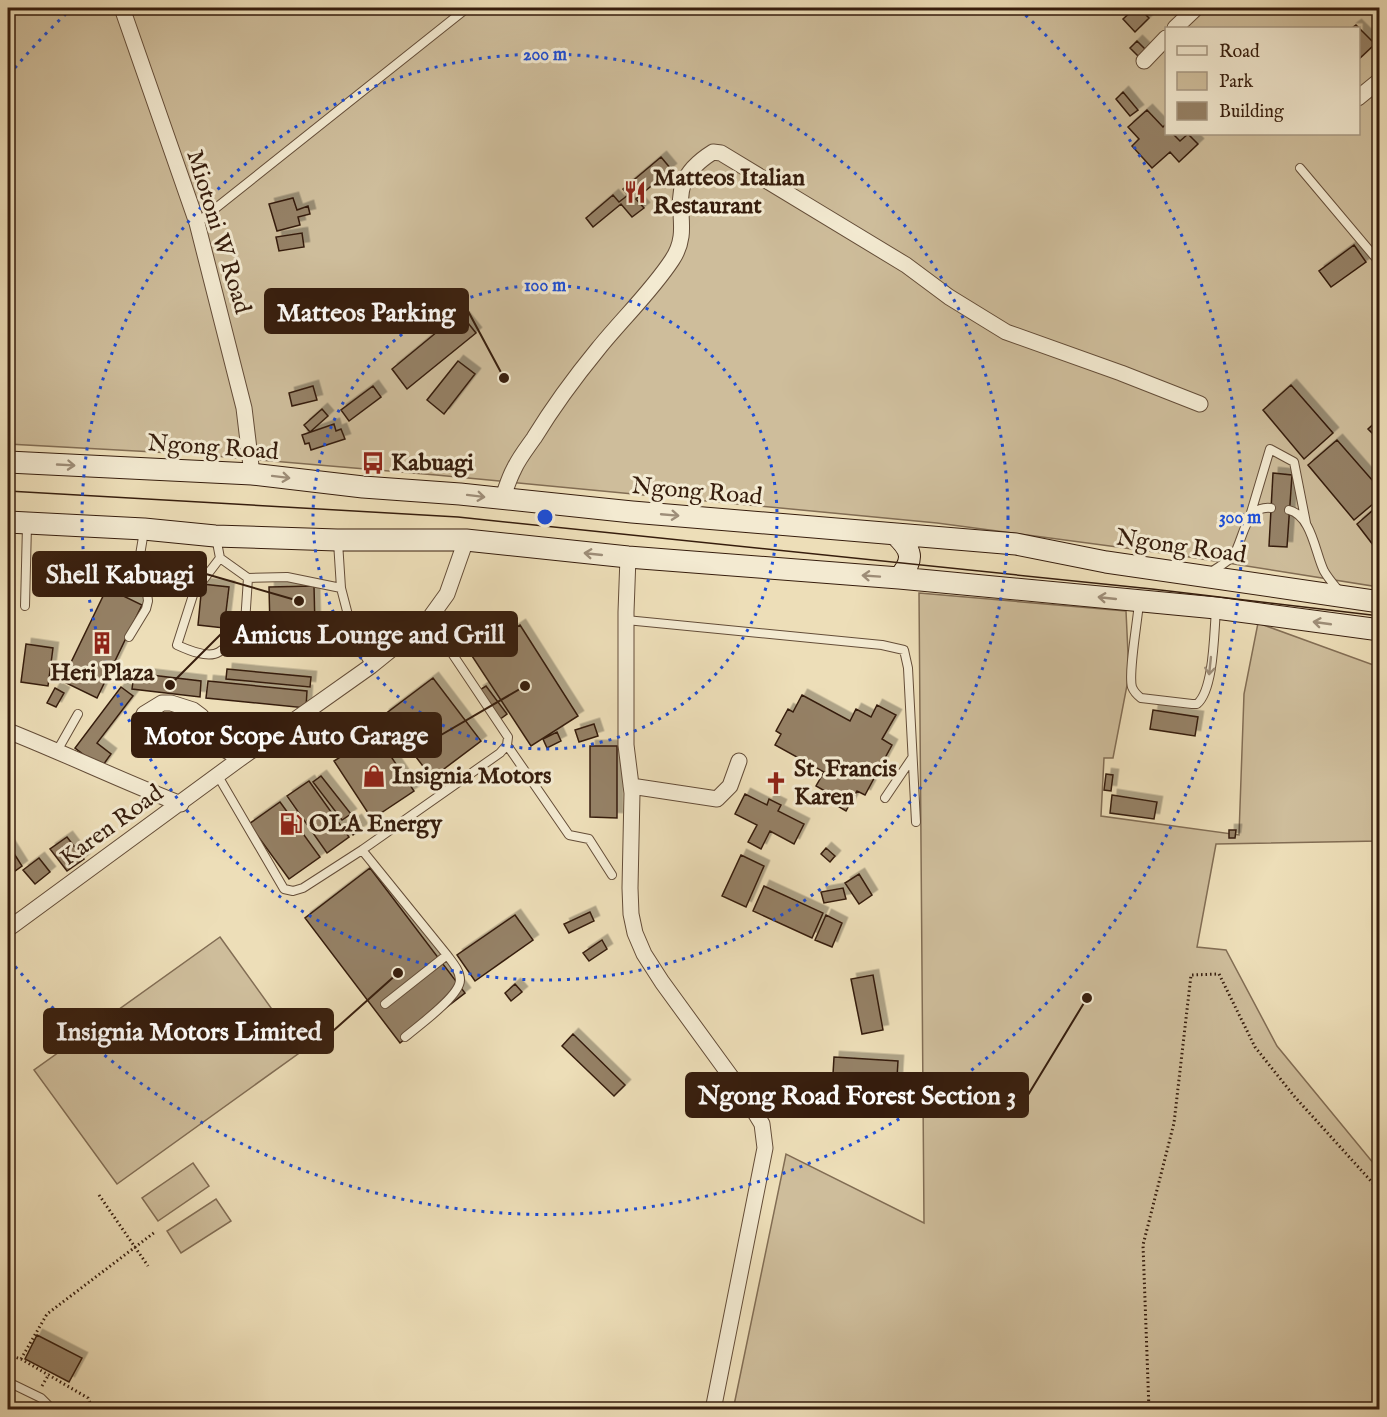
<svg xmlns="http://www.w3.org/2000/svg" width="1387" height="1417" font-family="'IM FELL English',serif">
	<style>
		.green { fill: #cebd9b; stroke: #826d54; stroke-width: 1.5; fill-rule: evenodd }
		.building { fill: #958166; stroke: #361d0d; stroke-width: 1.5; filter: url(#shadow) }
		.lines { fill: none; stroke-linecap: round; stroke-linejoin: round }
		.lane-casing { stroke: #644d38; stroke-width: 10 }
		.street-casing { stroke: #644d38; stroke-width: 17 }
		.secondary-casing { stroke: #361d0d; stroke-width: 23 }
		.path { stroke: #361d0d; stroke-width: 3; stroke-dasharray: 1.5 3; stroke-linecap: butt }
		.lane { stroke: #f3ead1; stroke-width: 8 }
		.street { stroke: #f3ead1; stroke-width: 15 }
		.secondary { stroke: #f3ead1; stroke-width: 21 }
		.tram { stroke: #361d0d; stroke-width: 1.5 }
		.oneway { stroke: #9e8e79 }
		.ring { fill: none; stroke: #1d4ed8; stroke-width: 3; stroke-dasharray: 3 6 }
		.labels { text-anchor: middle; dominant-baseline: central; stroke-width: 6; stroke-linejoin: round; paint-order: stroke }
		.poi-label { font-size: 24px; font-weight: bold; fill: #361d0d; stroke: #f3ead1; text-anchor: start }
		.street-label { font-size: 24px; fill: #361d0d; stroke: #f3ead1 }
		.centre { fill: #1d4ed8; stroke: #f3ead1; stroke-width: 3 }
		.ring-label { font-size: 18px; text-anchor: middle; font-weight: bold; fill: #1d4ed8; stroke: #f3ead1; stroke-width: 6; stroke-linejoin: round; paint-order: stroke }
		.leader { fill: none; stroke: #361d0d; stroke-width: 2 }
		.callout-dot { fill: #361d0d; stroke: #f3ead1; stroke-width: 2 }
		.callout { fill: #361d0d; stroke: #361d0d; stroke-width: 2 }
		.callout-label { font-size: 26px; text-anchor: middle; font-weight: bold; fill: #fff }
	</style>
	<defs>
		<filter id="shadow"><feDropShadow dx="5.5" dy="-5.5" stdDeviation="0" flood-color="#0004"/></filter>
	</defs>
	<rect width="100%" height="100%" fill="#eddeb8"/>
	<filter id="stains"><feTurbulence type="fractalNoise" baseFrequency=".00333" numOctaves="4"/><feColorMatrix values="0 0 0 0 .2 0 0 0 0 .09 0 0 0 0 .02 0 0 0 .5 -.17"/></filter>
	<radialGradient id="worn" r=".72"><stop offset=".6" stop-color="#630" stop-opacity="0"/><stop offset="1" stop-color="#630" stop-opacity=".3"/></radialGradient>
	<!-- green -->
	<path class="green" d="M8,8H1379V587L1170,554L937,523L436,475L191,454L8,444ZM1166,28H1358V134H1166Z
		M919,593L1126,611L1129,675L1113,758H1104L1101,816L1239,835L1244,694L1258,623L1379,667V841L1216,844L1197,947L1226,950L1277,1046L1379,1170V1409L733,1410L786,1154L924,1223Z
		M220,937L302,1051L117,1184L34,1070Z
		M193,1163L209,1186L158,1221L142,1198Z
		M216,1199L231,1221L181,1253L167,1231Z"/>
	<!-- building -->
	<path class="building" d="M1135,8L1141,9L1149,8L1144,13L1149,18L1135,32L1123,19Z
		M1377,8H1380V20L1372,12Z
		M1356,25L1375,44L1358,60V28H1352Z
		M1137,41L1146,50L1139,57L1130,48Z
		M1123,92L1138,110L1130,116L1116,99Z
		M1147,110L1163,127L1165,125L1166,126V134H1173L1180,141L1188,134L1198,144L1179,162L1170,152L1152,168L1132,146L1139,139L1128,127Z
		M661,157L671,169L636,199L644,208L632,217L621,204L593,227L586,218L613,195L619,202L628,195L623,189Z
		M293,198L297,210L308,206L310,214L298,217L300,225L277,231L269,204Z
		M1379,203H1380V215L1374,209Z
		M302,233L304,247L279,251L276,237Z
		M1354,245L1366,262L1331,287L1319,271Z
		M460,313L476,333L407,389L392,369Z
		M458,361L475,374L444,414L427,400Z
		M1291,385L1333,433L1304,459L1263,410Z
		M313,386L317,400L292,406L289,393Z
		M373,386L381,397L349,421L341,410Z
		M322,409L328,416L310,432L304,425Z
		M1380,418V441L1368,429Z
		M334,424L336,431L341,429L345,439L311,450L309,443L305,444L302,435Z
		M1337,440L1380,489V498L1354,520L1308,465Z
		M1273,473L1292,475L1287,547L1269,546Z
		M1380,504V554L1357,524Z
		M202,584L229,587L224,628L198,625Z
		M314,586L315,627L270,628L269,587Z
		M107,588L142,605L97,698L62,681Z
		M520,625L578,716L531,746L472,656Z
		M26,644L53,648L48,686L21,682Z
		M227,669L311,677L310,687L226,679Z
		M134,673L201,681L200,697L132,689Z
		M433,678L481,741L432,778L384,715Z
		M208,681L307,691L306,708L206,698Z
		M486,686L507,714L499,720L478,691Z
		M121,687L133,696L97,743L111,754L101,768L75,748Z
		M55,688L64,693L56,707L47,703Z
		M802,695L850,721L856,709L871,717L877,705L896,715L882,739L892,745L865,795L857,791L846,811L829,801L832,795L816,786L824,772L775,745L781,734L776,731L788,709L793,712Z
		M1153,710L1198,717L1195,736L1150,729Z
		M594,724L598,736L579,742L575,730Z
		M557,732L561,741L547,748L543,739Z
		M376,734L414,791L372,819L334,761Z
		M590,746H617V818L590,817Z
		M1106,774L1113,775L1111,791L1104,790Z
		M321,776L351,814L342,820L313,782Z
		M309,781L349,837L327,853L287,796Z
		M745,794L767,805L769,799L781,805L778,811L804,824L794,844L770,831L761,849L748,842L757,825L735,814Z
		M1112,795L1157,802L1154,819L1110,813Z
		M280,802L320,857L289,879L249,824Z
		M356,820L362,829L353,835L347,826Z
		M1229,830H1236L1235,838H1229Z
		M67,837L84,859L67,871L50,849Z
		M8,844L22,866L8,876Z
		M826,848L835,856L830,862L821,854Z
		M741,855L764,866L746,907L722,896Z
		M39,858L50,872L35,884L23,870Z
		M370,868L465,993L400,1043L305,918Z
		M859,874L872,895L859,904L845,883Z
		M764,886L823,913L812,938L753,911Z
		M843,888L846,899L824,903L821,892Z
		M590,912L594,921L569,933L564,924Z
		M515,915L533,940L475,981L457,955Z
		M826,915L842,923L832,947L815,940Z
		M602,940L607,949L589,961L583,953Z
		M873,975L883,1030L862,1034L851,979Z
		M515,984L522,992L511,1001L505,993Z
		M573,1034L625,1085L614,1096L562,1046Z
		M834,1057L898,1061L897,1078L833,1074Z
		M37,1335L82,1358L69,1382L25,1359Z"/>
	<g class="lines">
		<!-- lane casing -->
		<g class="lane-casing">
			<path id="lane" d="M1300,168L1380,263
				M197,223L467,8
				M1289,510C1312,516 1315,553 1324,571C1328,578 1334,585 1339,591
				M1250,516L1270,449L1294,462L1306,523
				M216,537L220,558L248,578L287,577L341,588L338,542
				M220,558L194,592L177,645C188,650 208,659 219,652C231,644 229,642 244,638H354
				M1210,573C1216,568 1228,562 1233,556C1244,540 1244,505 1271,508
				M341,588L354,638L371,666
				M1139,602C1138,619 1128,673 1132,687C1134,692 1137,695 1141,698L1192,704H1197C1214,690 1214,632 1216,610
				M25,606L27,525
				M626,620L882,645L904,650L908,668L916,822
				M129,637L146,609L148,601L147,593L138,567L144,531
				M244,638L248,578
				M507,745L569,835L589,839L612,875
				M57,751L78,714
				M218,776L284,889L293,891L303,888L362,850L500,753L507,745L508,737L429,619
				M885,798L912,758
				M362,850L447,955L385,1004
				M405,1037C418,1026 460,996 460,980C460,971 453,963 447,955
				M8,1382L41,1398L53,1410"/>
		</g>
		<!-- street casing -->
		<g class="street-casing">
			<path id="street" d="M122,8L197,223L244,408L252,474
				M1175,28L1196,8
				M1144,61L1166,38
				M1358,98L1380,80
				M502,499C506,489 509,478 514,469C519,458 527,448 534,438C553,407 575,377 598,349C622,319 651,292 672,260C699,220 654,189 713,152L721,153L906,265L949,297L1006,332L1121,373L1200,404
				M628,557L626,612V745L632,793L630,888L631,914L635,933L644,954L662,982L745,1096L762,1124L765,1148L713,1410
				M144,714L162,703H171L193,710L201,716L223,749L241,758
				M8,731C66,754 122,781 181,804
				M631,786L717,799L730,786L739,761
				M8,929L241,758L371,666L429,619L447,594L466,540"/>
		</g>
		<!-- secondary casing -->
		<g class="secondary-casing">
			<path id="secondary" d="M8,462L252,474L363,487L460,494L632,512L1016,544L1106,562L1380,602
				M8,522L144,529L215,536L337,540H466L628,557L899,578L1216,608L1380,630
				M895,534C912,550 915,559 899,578"/>
		</g>
		<!-- path -->
		<path class="path" d="M99,1195L148,1266
			M8,1355L21,1359L88,1398L93,1410
			M21,1359L47,1314L155,1232
			M42,1386L49,1374
			M1149,1410L1143,1245L1174,1123L1191,975L1219,974L1255,1047L1294,1096L1380,1191"/>
		<!-- lane -->
		<use href="#lane" class="lane"/>
		<!-- street -->
		<use href="#street" class="street"/>
		<!-- secondary -->
		<use href="#secondary" class="secondary"/>
		<!-- tram -->
		<path class="tram" d="M8,491L458,517L1152,589L1380,616"/>
	</g>
	<!-- one-way arrows -->
	<defs><path id="oneway-shaft" d="M-6 0H5M1.5-3L5.5 0L1.5 3" fill="none" stroke-width="1.6" stroke-linecap="round" stroke-linejoin="round" transform="scale(1.5)"/></defs>
	<g class="oneway">
		<use href="#oneway-shaft" transform="translate(66 465) rotate(3)"/>
		<use href="#oneway-shaft" transform="translate(281 477) rotate(7)"/>
		<use href="#oneway-shaft" transform="translate(476 496) rotate(7)"/>
		<use href="#oneway-shaft" transform="translate(670 515) rotate(5)"/>
		<use href="#oneway-shaft" transform="translate(593 554) rotate(-174)"/>
		<use href="#oneway-shaft" transform="translate(871 576) rotate(-176)"/>
		<use href="#oneway-shaft" transform="translate(1107 598) rotate(-174)"/>
		<use href="#oneway-shaft" transform="translate(1322 623) rotate(-172)"/>
		<use href="#oneway-shaft" transform="translate(1210 666) rotate(96)"/>
	</g>
	<!-- distance rings -->
	<g class="ring">
		<circle cx="545" cy="517" r="232"/>
		<circle cx="545" cy="517" r="463"/>
		<path d="M9 75A695 695 0 0 1 71 9M1019 9A695 695 0 1 1 9 959"/>
	</g>
	<!-- icons -->
	<defs>
		<g id="restaurant-bare" transform="scale(1.8)"><path d="M-5-6h1v4h1v-4h1v4h1v-4h1v5L-1.5 .5V6h-2V.5L-5-1ZM5-6V6H3V1.5H1.5Q1.5-4 5-6Z" fill="#8f2418" stroke="#f3ead1" stroke-width="2.5" paint-order="stroke"/></g>
		<g id="bus-bare" transform="scale(1.8)"><path d="M-5-6H5V4H4V6H2V4H-2V6H-4V4H-5ZM-3.5-4V0h7V-4ZM-3.5 1.2v1.5H-2V1.2ZM2 1.2v1.5H3.5V1.2Z" fill="#8f2418" stroke="#f3ead1" stroke-width="2.5" paint-order="stroke"/></g>
		<g id="building-bare" transform="scale(1.8)"><path d="M-4-6H4V6H1V3H-1V6H-4ZM-2.5-4.3h1.7v1.8h-1.7ZM.8-4.3h1.7v1.8H.8ZM-2.5-1h1.7V.8h-1.7ZM.8-1h1.7V.8H.8Z" fill="#8f2418" stroke="#f3ead1" stroke-width="2.5" paint-order="stroke"/></g>
		<g id="shop-bare" transform="scale(1.8)"><path d="M-5-2.5h2.3a2.7 3.5 0 0 1 5.4 0H5L5.5 6h-11ZM-1.5-2.5h3a1.5 2.3 0 0 0-3 0Z" fill="#8f2418" stroke="#f3ead1" stroke-width="2.5" paint-order="stroke"/></g>
		<g id="church-bare" transform="scale(1.8)"><path d="M-1.2-6h2.4v3.5h3.3v2.4h-3.3V6h-2.4V-.1h-3.3v-2.4h3.3Z" fill="#8f2418" stroke="#f3ead1" stroke-width="2.5" paint-order="stroke"/></g>
		<g id="fuel-bare" transform="scale(1.8)"><path d="M-5.5-6h7V0h2V4h1.3V-2.5L3-4.5l.8-.8L6-3V5H2.5V1h-1V6h-7ZM-4.2-4.7v3.2H.2V-4.7Z" fill="#8f2418" stroke="#f3ead1" stroke-width="2.5" paint-order="stroke"/></g>
	</defs>
	<g fill-rule="evenodd">
		<use href="#restaurant-bare" x="635" y="192"/>
		<use href="#bus-bare" x="373" y="463"/>
		<use href="#building-bare" x="102" y="643"/>
		<use href="#shop-bare" x="374" y="776"/>
		<use href="#church-bare" x="776" y="783"/>
		<use href="#fuel-bare" x="291" y="824"/>
	</g>
	<g class="labels">
		<!-- poi labels -->
		<g class="poi-label">
			<text x="653" y="178">Matteos Italian<tspan x="653" dy="28">Restaurant</tspan></text>
			<text x="391" y="463">Kabuagi</text>
			<text x="102" y="673" text-anchor="middle">Heri Plaza</text>
			<text x="794" y="769">St. Francis<tspan x="794" dy="28">Karen</tspan></text>
			<text x="392" y="776">Insignia Motors</text>
			<text x="309" y="824">OLA Energy</text>
		</g>
		<!-- street labels -->
		<g class="street-label">
			<text transform="translate(218 232) rotate(73)">Miotoni W Road</text>
			<text transform="translate(213 448) rotate(4)">Ngong Road</text>
			<text transform="translate(697 492) rotate(5)">Ngong Road</text>
			<text transform="translate(1181 547) rotate(8)">Ngong Road</text>
			<text transform="translate(112 826) rotate(-36)">Karen Road</text>
		</g>
	</g>
	<circle cx="545" cy="517" r="9" class="centre"/>
	<g class="ring-label">
		<text x="545" y="60">200 m</text>
		<text x="545" y="291">100 m</text>
		<text x="1240" y="523">300 m</text>
	</g>
	<!-- callouts -->
	<path class="leader" d="M504 378L468 311M299 601L206 574M170 685L221 634M525 686L441 735M398 973L333 1031M1087 998L1028 1095"/>
	<g class="callout-dot">
		<circle cx="504" cy="378" r="6"/>
		<circle cx="299" cy="601" r="6"/>
		<circle cx="170" cy="685" r="6"/>
		<circle cx="525" cy="686" r="6"/>
		<circle cx="398" cy="973" r="6"/>
		<circle cx="1087" cy="998" r="6"/>
	</g>
	<g class="callout">
		<rect x="265" y="289" width="203" height="44" rx="6"/>
		<rect x="33" y="552" width="173" height="44" rx="6"/>
		<rect x="221" y="612" width="296" height="44" rx="6"/>
		<rect x="132" y="713" width="309" height="44" rx="6"/>
		<rect x="44" y="1009" width="289" height="44" rx="6"/>
		<rect x="686" y="1073" width="342" height="44" rx="6"/>
	</g>
	<g class="callout-label">
		<text x="366" y="321">Matteos Parking</text>
		<text x="120" y="583">Shell Kabuagi</text>
		<text x="369" y="643">Amicus Lounge and Grill</text>
		<text x="286" y="744">Motor Scope Auto Garage</text>
		<text x="189" y="1040">Insignia Motors Limited</text>
		<text x="857" y="1104">Ngong Road Forest Section 3</text>
	</g>
	<!-- margin -->
	<rect width="1387" height="1417" fill="none" stroke="#eddeb8" stroke-width="30"/>
	<rect x="9" y="9" width="1369" height="1399" fill="none" stroke="#361d0d" stroke-width="3"/>
	<rect x="15" y="15" width="1357" height="1387" fill="none" stroke="#361d0d" stroke-width="1.5"/>
	<!-- legend -->
	<rect x="1165" y="27" width="195" height="108" fill="#f3ead1" stroke="#a79883" stroke-width="1.5"/>
	<rect x="1177" y="46" width="30" height="9" fill="#f3ead1" stroke="#a79883" stroke-width="1.5"/>
	<text x="1219" y="57" font-size="18" fill="#361d0d">Road</text>
	<rect x="1177" y="72" width="30" height="18" fill="#cebd9b" stroke="#a79883" stroke-width="1.5"/>
	<text x="1219" y="87" font-size="18" fill="#361d0d">Park</text>
	<rect x="1177" y="102" width="30" height="18" fill="#958166" stroke="#a79883" stroke-width="1.5"/>
	<text x="1219" y="117" font-size="18" fill="#361d0d">Building</text>
	<rect width="100%" height="100%" filter="url(#stains)"/>
	<rect width="100%" height="100%" fill="url(#worn)"/>
</svg>
